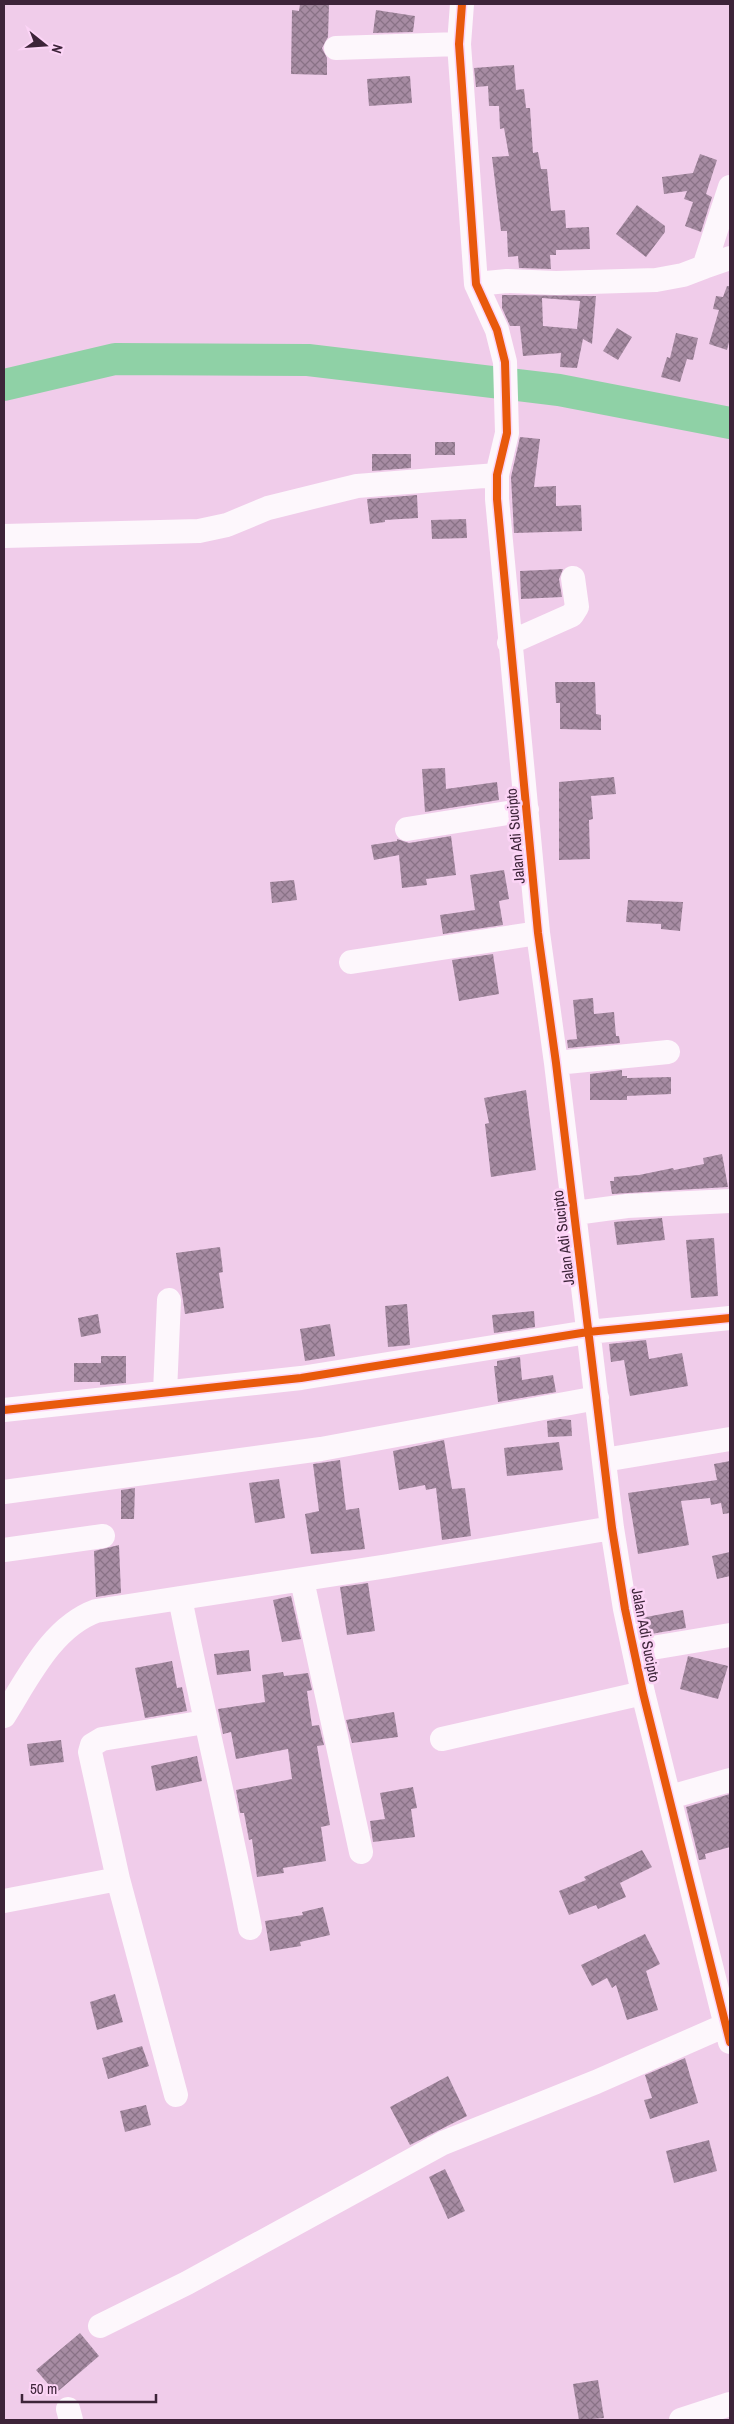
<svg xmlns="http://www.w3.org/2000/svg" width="734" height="2424" font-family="'Archivo Narrow',sans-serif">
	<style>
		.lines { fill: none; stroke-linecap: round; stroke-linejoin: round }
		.river { stroke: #8fd1a6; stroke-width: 32 }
		.building { fill: url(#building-cross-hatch); fill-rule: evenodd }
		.minor { stroke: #fdf7fc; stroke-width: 24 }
		.cycleway-casing { stroke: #fcd4f6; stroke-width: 11 }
		.cycleway { stroke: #e8590c; stroke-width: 8 }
		.labels { text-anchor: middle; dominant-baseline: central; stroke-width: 5; stroke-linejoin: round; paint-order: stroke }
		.street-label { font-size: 15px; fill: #3d2439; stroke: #fcd4f6 }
	</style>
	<defs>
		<pattern id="building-cross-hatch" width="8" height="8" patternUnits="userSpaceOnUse" patternTransform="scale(1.25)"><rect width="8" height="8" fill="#a78ca3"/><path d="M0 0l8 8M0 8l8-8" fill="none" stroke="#897286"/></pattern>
	</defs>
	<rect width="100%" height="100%" fill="#f0ccea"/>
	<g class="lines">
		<!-- river -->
		<path class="river" d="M4,385L115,359L308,360L559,390L730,423"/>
	</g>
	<!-- building -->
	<path class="building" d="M300,4H329L328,37L322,48L327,58V75L291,74L292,10L299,11Z
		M376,10L415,16L413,32L373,33Z
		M514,65L516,90L524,89L526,108H530L533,153L538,152L541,169H547L551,211L565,210L566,228L589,227L590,249L556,250V255H550L551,269L519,268L518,256L508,257L507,231H501L492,157L509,156L504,128L500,129L499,106H489L488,86L476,87L474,68Z
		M410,76L412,103L369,106L367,79Z
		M700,154L717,160L706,194L712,197L701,232L685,226L693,202L684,199L687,191L664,194L662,177L693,173Z
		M637,205L665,226V232L646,257L616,234Z
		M727,286H730V338L727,350L709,344L719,310L713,309L716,296L723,297Z
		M502,295L596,296L592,344L583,339L577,368L560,367L561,353L523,356L520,326H510L502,308ZM542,298L580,301L577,329L543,326Z
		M617,328L632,337L618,360L603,351Z
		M676,333L698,338L693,360L687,359L680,382L661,377L667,357L670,358Z
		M520,437L540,439L534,487L556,486V506L581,505L582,531L514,533L511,477Z
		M435,442H455V455H435Z
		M372,454H411V468L372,471Z
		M417,495L418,518L385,520V522L370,524L367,499Z
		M466,519L467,538L432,539L431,520Z
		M563,569L559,579L562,597L521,599L520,571Z
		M555,682H595L596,714L601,715V730L560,729V703H556Z
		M445,768L446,789L497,782L499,800L425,812L422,769Z
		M614,777L616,794L591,796L593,819L589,820L590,859L559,860V782Z
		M451,836L456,875L426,879L427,885L402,888L399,855L374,860L371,845L397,841V839L409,843Z
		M504,870L509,899L499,901L503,925L443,934L440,915L475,910L470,875Z
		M294,880L297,900L272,903L270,882Z
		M628,900L683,902L680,931L661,929V924L626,922Z
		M493,954L499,994L459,1001L452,960Z
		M593,998L594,1014L614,1012L616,1036H619L620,1043L568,1048L567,1040L577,1039L573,1000Z
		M622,1070V1076H627V1078L671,1077V1094L627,1096V1100H590V1074Z
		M526,1090L536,1170L491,1177L485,1124L489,1123L484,1098Z
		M722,1154L728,1187L612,1194L610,1181H614V1177L639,1175L673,1168L674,1170L704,1164L703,1158Z
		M662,1218L665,1240L617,1245L614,1222Z
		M714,1238L718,1296L691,1298L686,1240Z
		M220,1247L223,1272L219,1273L224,1308L185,1314L176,1253Z
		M407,1304L410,1345L388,1347L385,1306Z
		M534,1311L535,1327L494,1333L492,1315Z
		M98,1314L101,1333L81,1337L78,1318Z
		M330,1324L335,1356L305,1361L300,1329Z
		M646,1340L649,1359L682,1353L688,1386L630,1396L624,1360L611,1362L609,1344Z
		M101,1356H126V1383L100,1385V1382H74V1363H101Z
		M520,1357L522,1380L553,1375L556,1392L498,1402L494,1366H497V1361Z
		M560,1419L571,1420L572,1436L548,1437L547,1421Z
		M444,1440L452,1489L465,1488L471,1536L442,1540L436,1488L426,1490L425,1485L399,1490L393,1451Z
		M559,1442L563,1470L507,1476L504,1448Z
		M340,1460L346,1510L359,1508L365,1549L311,1554L305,1514L319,1511L313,1464Z
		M730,1461V1513L723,1514L721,1503L711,1505L710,1498L681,1501L689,1545L638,1554L628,1493L717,1480L714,1464Z
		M279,1479L285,1518L255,1523L249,1483Z
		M135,1488L134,1519H121V1490Z
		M119,1545L121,1593L96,1597L94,1551Z
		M730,1552V1576L717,1579L712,1556Z
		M368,1583L375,1631L347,1635L340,1587Z
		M291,1596L301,1639L282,1642L273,1600Z
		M683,1610L686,1628L645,1635L641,1618Z
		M249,1650L251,1671L217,1675L214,1654Z
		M688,1656L728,1666L718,1699L680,1689Z
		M172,1661L177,1688L182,1687L187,1711L145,1718L135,1668Z
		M283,1672L284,1676L308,1673L312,1690L307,1691L312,1726L319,1725L324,1745L317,1746L330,1825L321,1827L326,1861L283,1868L284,1873L257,1877L252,1839L249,1840L244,1813H240L236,1790L292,1779L288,1749L236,1759L231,1732L223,1734L218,1709L265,1702L262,1675Z
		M394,1712L398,1737L352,1743L346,1720Z
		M61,1740L64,1762L30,1766L27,1744Z
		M197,1756L202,1781L156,1791L151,1766Z
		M413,1787L417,1808L411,1809L415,1837L373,1842L370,1821L385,1819L380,1793Z
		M730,1794V1847L705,1854L706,1859L699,1860L686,1807Z
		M642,1850L652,1867L620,1883L626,1897L598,1909L596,1905L569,1915L559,1891L586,1880L584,1877Z
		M323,1907L330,1935L300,1942L301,1946L270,1951L265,1921L303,1915L302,1912Z
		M645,1934L660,1964L646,1971L658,2010L627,2020L616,1985L612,1988L607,1978L592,1986L581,1965Z
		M115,1994L123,2022L97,2030L90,2002Z
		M142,2046L149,2066L108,2079L102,2058Z
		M685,2058L698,2103L650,2119L644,2100L652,2098L645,2075Z
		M448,2076L467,2116L410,2145L390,2107Z
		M146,2105L151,2125L125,2132L120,2111Z
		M709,2140L717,2171L674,2183L666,2151Z
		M445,2169L465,2211L448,2219L429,2177Z
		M80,2333L99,2356L56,2393L36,2370Z
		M598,2380L604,2418L579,2420L573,2384Z"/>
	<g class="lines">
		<!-- minor -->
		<path class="minor" d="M462,4L459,44L476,284L497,330L505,362L507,433L497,475V499L538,933L556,1063L612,1528L625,1609L643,1693L730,2042
			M336,48L459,44
			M704,267L730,258
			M476,284L507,281L556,283L656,280L683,275L704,267L730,187
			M4,536L199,531L227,525L268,508L357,486L497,475
			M509,643L572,615L577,607L573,578
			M407,829L527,810
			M351,962L538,933
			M556,1063L668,1052
			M575,1213L627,1206L730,1201
			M165,1392L169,1300
			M4,1410L301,1378L588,1332L730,1318
			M604,1460L730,1439
			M4,1492L321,1449L597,1398
			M4,1550L103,1536
			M302,1580L361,1852
			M180,1598C202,1709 229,1818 250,1928
			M634,1651L730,1635
			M4,1716C28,1678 52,1627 96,1611L388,1566L612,1528
			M442,1739L643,1693
			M670,1797L730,1780
			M4,1901L118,1879
			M176,2095L118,1879L90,1752L92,1745L102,1739L205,1722
			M100,2326L187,2283L443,2143L596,2082L726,2025
			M68,2409L71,2420
			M681,2420L730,2404"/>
		<!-- cycleway casing -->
		<g class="cycleway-casing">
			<path id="cycleway" d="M462,4L459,44L476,284L497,330L505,362L507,433L497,475V499L538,933L556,1063L612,1528L625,1609L643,1693L730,2042
				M4,1410L301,1378L588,1332L730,1318"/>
		</g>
		<!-- cycleway -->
		<use href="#cycleway" class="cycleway"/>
	</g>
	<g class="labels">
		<!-- street labels -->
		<g class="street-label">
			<text transform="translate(515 836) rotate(-95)">Jalan Adi Sucipto</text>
			<text transform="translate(563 1238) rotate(-97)">Jalan Adi Sucipto</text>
			<text transform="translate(646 1635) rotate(79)">Jalan Adi Sucipto</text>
		</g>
	</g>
	<!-- border -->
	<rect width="734" height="2424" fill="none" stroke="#3d2439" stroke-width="10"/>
	<!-- north arrow -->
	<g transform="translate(45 45) rotate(107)" stroke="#fcd4f6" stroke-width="4" paint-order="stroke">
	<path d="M0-4L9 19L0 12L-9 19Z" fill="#3d2439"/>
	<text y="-8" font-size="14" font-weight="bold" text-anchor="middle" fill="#3d2439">N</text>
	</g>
	<!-- scale -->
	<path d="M22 2394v8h134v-8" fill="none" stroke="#3d2439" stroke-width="2.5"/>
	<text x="30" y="2394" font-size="15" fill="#3d2439" stroke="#fcd4f6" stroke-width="4" paint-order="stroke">50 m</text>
</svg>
